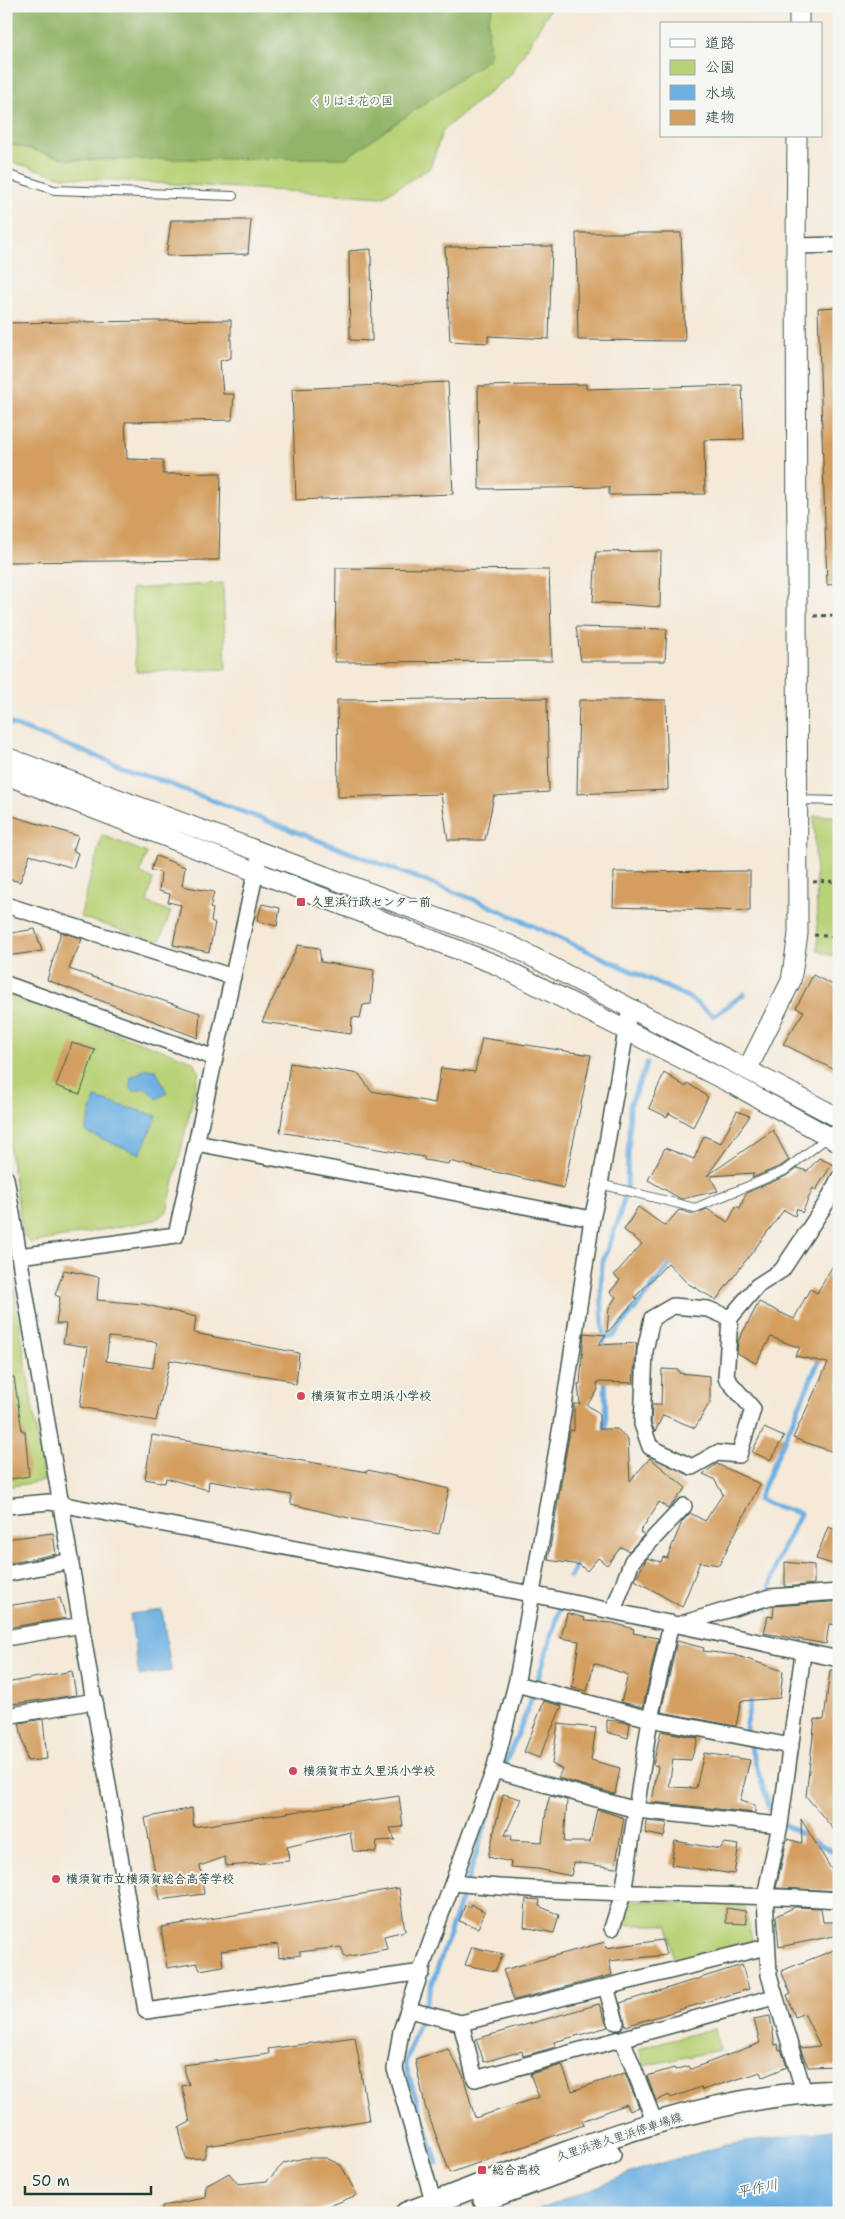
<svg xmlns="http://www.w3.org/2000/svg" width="845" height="2219" font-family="'Shantell Sans','Klee One',sans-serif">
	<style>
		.green { fill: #b9d277; stroke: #6c8856 }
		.forest { fill: #92b468; stroke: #58784e }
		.water { fill: #6db0e2; stroke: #46768b }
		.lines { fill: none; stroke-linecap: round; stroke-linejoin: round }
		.stream { stroke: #6db0e2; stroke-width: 5 }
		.building { fill: #d39e5f; fill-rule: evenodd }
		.service-casing { stroke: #3f574d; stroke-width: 10 }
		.minor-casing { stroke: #3f574d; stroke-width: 18 }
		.tertiary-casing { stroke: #3f574d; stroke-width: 21 }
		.secondary-casing { stroke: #3f574d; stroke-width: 24 }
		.path { stroke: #3f574d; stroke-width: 3; stroke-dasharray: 4 4; stroke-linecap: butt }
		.service { stroke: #fff; stroke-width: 8 }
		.minor { stroke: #fff; stroke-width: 15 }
		.tertiary { stroke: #fff; stroke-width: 19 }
		.secondary { stroke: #fff; stroke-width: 21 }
		.poi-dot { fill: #d1495b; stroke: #f6f6f2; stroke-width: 2 }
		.labels { text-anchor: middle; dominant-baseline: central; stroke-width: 4; stroke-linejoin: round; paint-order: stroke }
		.park-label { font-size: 12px; fill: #3e5b41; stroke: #f6f6f2 }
		.poi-label { font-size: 12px; font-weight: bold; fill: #1f3d34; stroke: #f6f6f2; text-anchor: start }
		.street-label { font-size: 12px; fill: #1f3d34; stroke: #f6f6f2 }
		.water-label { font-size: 14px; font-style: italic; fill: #325a60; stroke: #f6f6f2 }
	</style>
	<rect width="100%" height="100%" fill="#f6f6f2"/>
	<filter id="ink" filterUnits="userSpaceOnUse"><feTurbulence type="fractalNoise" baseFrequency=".02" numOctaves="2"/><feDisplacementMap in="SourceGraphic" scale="10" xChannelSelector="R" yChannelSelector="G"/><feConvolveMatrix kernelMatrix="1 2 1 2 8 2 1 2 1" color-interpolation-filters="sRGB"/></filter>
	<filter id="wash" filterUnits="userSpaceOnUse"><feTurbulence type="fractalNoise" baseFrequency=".0096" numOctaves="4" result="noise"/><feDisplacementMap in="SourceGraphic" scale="20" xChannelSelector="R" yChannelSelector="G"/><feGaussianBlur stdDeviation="1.12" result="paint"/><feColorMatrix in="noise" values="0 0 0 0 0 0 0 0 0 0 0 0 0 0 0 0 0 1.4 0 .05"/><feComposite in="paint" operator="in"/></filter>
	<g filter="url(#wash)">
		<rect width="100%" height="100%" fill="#f5e9d8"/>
		<!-- green -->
		<path class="green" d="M6,6H552L511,74L443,130L430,168L382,197L62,177L6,160Z
			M223,583L226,669L136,672L131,589Z
			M814,816H839V958L818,951Z
			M102,835L147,853L140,873L153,879L147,902L171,912L159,942L80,917Z
			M6,994L193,1061L199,1072L167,1211L155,1220L31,1243L23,1236L6,1125Z
			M6,1269L7,1275L12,1274L44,1481L6,1487Z
			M629,1900L745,1906L752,1939L745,1944L674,1962L668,1925H618L622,1906Z
			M715,2028L719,2050L644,2066L639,2048Z"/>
		<!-- forest -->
		<path class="forest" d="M6,6H494L488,19L490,58L346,158L70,160L6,143Z"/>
		<!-- water -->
		<path class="water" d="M146,1069L156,1070L167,1093L157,1099L145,1088L133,1091L130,1086L131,1077Z
			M95,1098L157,1116L140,1154L85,1132Z
			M162,1610L171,1671L139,1676L130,1614Z
			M839,2129V2213H531L641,2169L726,2145Z"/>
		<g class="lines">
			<!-- stream -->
			<path class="stream" d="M6,722L483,903L688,997L714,1016L744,994
				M603,1338L613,1336L673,1261
				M604,1350L601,1288L602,1264L619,1218L627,1185L630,1106L647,1063
				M605,1376L606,1435
				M570,1577L578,1559
				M768,1610C769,1571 783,1547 800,1514L758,1500L821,1356
				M752,1696L746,1724L752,1752L770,1809
				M502,1770C527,1718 543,1665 559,1610
				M785,1825L834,1852L839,1861
				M437,2163L405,2064L475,1858L498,1780"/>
		</g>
		<g id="blocks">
			<!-- building -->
			<path class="building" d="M171,220H251L248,254L166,256Z
				M576,233H681L685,341L578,340Z
				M552,246L549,339L488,336V343L450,341L445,247Z
				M371,249L372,341L350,340L349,251Z
				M839,307V584L827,585L818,308Z
				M231,320V358L220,361L223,394H234L232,420L125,422L127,459L163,460V474L221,473L219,560L6,562V323Z
				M448,382L453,494L296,500L292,389Z
				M586,384V389L742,385L744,439L704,440L705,494L609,495V487L479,489L478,386Z
				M661,551L660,607L593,602L596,552Z
				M336,568L549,570L552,661L335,662Z
				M576,627L667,629L665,661H581Z
				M547,698L549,792L494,796L485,840H448L441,794L338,797L337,700Z
				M579,700H666L668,790L577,794Z
				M6,814L78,836L73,851L78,853L73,868L30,855L20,882L6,878Z
				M156,856L185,867L182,886L214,892L210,908L213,909L211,921L215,923L209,952L173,945L181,905L168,902L170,894L159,891L161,873L151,870Z
				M750,871V911L613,907L614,872Z
				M262,904L280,908L277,926L257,921Z
				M35,929L42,951L6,956V934Z
				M61,932L82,939L69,969L200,1013L198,1038L47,980Z
				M298,945L319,948L321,962L374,970L371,1004L363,1005L360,1018L352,1017L351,1034L262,1022Z
				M813,975L839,988V1072L783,1044L804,1011L796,1008Z
				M482,1038L591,1055L564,1188L449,1161L448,1164L424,1160V1157L280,1132L290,1063L359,1074L371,1091L435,1103L441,1068L475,1072Z
				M72,1043L95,1050L80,1094L56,1086Z
				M664,1073L686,1087L688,1083L708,1097L693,1127L669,1113L667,1117L649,1108Z
				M737,1111L750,1116L707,1176L773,1130L789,1160L781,1166L752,1178L754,1173L710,1176L718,1191L681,1199L648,1180L665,1148L694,1159L704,1136L721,1143Z
				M819,1158L832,1164L816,1190L813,1188L802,1213L797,1208L795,1216L784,1210L716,1300L687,1283L668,1263L635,1297L637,1299L607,1333L609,1308L616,1297L610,1292L620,1280L614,1275L642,1244L624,1230L638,1207L665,1226L679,1210L694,1214L707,1209L728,1222L736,1206L740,1208L746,1193L786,1176L797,1168L807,1171Z
				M839,1255V1454L793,1438L828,1363L795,1356L800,1348L771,1337L756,1363L737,1353L738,1341L759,1302L794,1319L810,1289L817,1293Z
				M64,1270L99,1277L97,1300L143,1304L196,1317L194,1333L299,1353L296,1385L284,1379L170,1360L156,1421L80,1407L88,1347L63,1343L66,1324H56L60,1297L55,1295ZM109,1337L157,1342L153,1368L106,1361Z
				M584,1333L606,1335L598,1345L637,1343L633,1383L597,1382L598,1390L587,1405L599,1413V1429H617L628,1439L630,1481L650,1458L686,1488L668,1509L659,1502L640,1532L644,1535L629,1551L621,1547L607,1565L598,1558L587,1571L580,1565L548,1560L570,1430L574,1431V1404H580L578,1384H580Z
				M662,1369L679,1370V1373L710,1376V1402L695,1428L663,1415L655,1432L651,1423L652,1405H661Z
				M14,1377L22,1431H25L29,1476L6,1480V1378Z
				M764,1428L784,1437L770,1460L752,1452Z
				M152,1435L367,1472L368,1470L449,1489L439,1534L357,1520L291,1504V1495L209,1481L208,1490L166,1478L165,1483L145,1479Z
				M717,1464L760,1484L719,1565L700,1562L682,1607L635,1580L647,1558L661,1562L663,1557L667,1558L682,1522L690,1513L705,1521L723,1494L714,1479L703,1474Z
				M828,1527L839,1531V1556L836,1565L816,1559Z
				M53,1533L56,1554L6,1564V1539Z
				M785,1562L814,1565V1584L785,1587Z
				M60,1598L66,1618L6,1628V1606Z
				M830,1602H839V1625L829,1624L826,1644L764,1633L768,1616L773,1617L774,1606Z
				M567,1613L585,1618L584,1621L613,1623L634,1629L633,1633L658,1638L643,1707L621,1702L628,1675L594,1663L587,1691L572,1688L579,1641L561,1638Z
				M677,1641L704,1648L703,1651L735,1655L783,1671L780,1698L741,1701L736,1726L661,1712Z
				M830,1670H839V1836L806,1796L815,1719L824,1720Z
				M72,1671L76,1695L6,1705V1683Z
				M544,1701L562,1706L539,1758L524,1752Z
				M43,1719L47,1759L27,1761L19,1723Z
				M607,1720L630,1723L628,1738L607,1732Z
				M558,1724L596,1728L591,1760L620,1768L615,1794L558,1778L562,1769L552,1764Z
				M661,1731L698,1738L691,1760L673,1759L669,1787L696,1788L704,1753L750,1760L740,1801L755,1805V1813L652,1802L658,1766L653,1765Z
				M503,1794L521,1799L505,1835H512L511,1840L542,1842L547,1805L550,1796L567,1800L564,1842H590L597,1809L624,1818L615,1868L574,1862L571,1876L538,1869L510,1867L511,1862L488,1857Z
				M399,1796L403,1827L390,1828L395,1840L377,1841L376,1852L353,1851L350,1832L287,1847L289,1861L226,1866L225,1857L200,1866L204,1894L160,1900L145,1818L192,1808L194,1827Z
				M801,1819L839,1882V1891L776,1888L787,1839L802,1843Z
				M647,1821L667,1823L664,1837L645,1833Z
				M675,1841L720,1849L724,1843L739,1845L734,1874L671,1865Z
				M399,1888L405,1931L384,1936L387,1949L345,1957L341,1947L299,1952L301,1955L279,1958L278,1944L221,1951L223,1966L200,1970L197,1963L167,1968L161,1927Z
				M526,1899L540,1900L539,1906L559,1915L554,1933L524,1927Z
				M471,1904L485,1912L478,1928L459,1921L465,1905L470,1907Z
				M795,1907L821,1908L823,1922H839V1935L779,1947L776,1916Z
				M726,1908L745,1911L747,1924L726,1923Z
				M662,1940L666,1955L609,1961L612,1975L514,2000L503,1970L605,1942L606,1948Z
				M472,1947L503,1954L495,1971L465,1965Z
				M839,1948V2066L808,2067L800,2048L820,2046L804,2013L795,2017L787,1995L791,1994L781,1971Z
				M742,1965L749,1989L626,2026L620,2003Z
				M599,2004L608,2027L554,2042L556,2047L523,2056L522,2051L484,2062L476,2039Z
				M770,2016L775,2045L778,2044L779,2050L781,2049L787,2067L763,2077L761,2072L702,2090L701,2087L671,2098L669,2095L656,2101L647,2076L674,2068L675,2070L689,2066L691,2069L760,2043L754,2019Z
				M355,2037L369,2120L207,2146L204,2158L186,2159L179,2128L190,2122L182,2086L189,2085L183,2065L269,2054L268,2049Z
				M448,2049L463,2075L475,2118L539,2097L530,2074L562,2065L572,2091L625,2073L639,2107L630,2111L627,2104L582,2121L584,2125L450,2173L425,2106L415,2059Z
				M304,2158H326L341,2165L357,2195L312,2213H163L162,2206L205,2198L206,2186L229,2173L238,2184L267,2181L284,2163Z"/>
		</g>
	</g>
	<g filter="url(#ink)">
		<use href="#blocks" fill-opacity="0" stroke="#3f574d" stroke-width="1"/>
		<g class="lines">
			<!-- service casing -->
			<g class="service-casing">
				<path id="service" d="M6,174L54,190L233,196
					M797,800L839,801
					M600,1184L695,1208L784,1171L828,1137"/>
			</g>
			<!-- minor casing -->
			<g class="minor-casing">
				<path id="minor" d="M796,246L839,245
					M6,905L233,977
					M6,984L215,1058
					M196,1143L592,1219
					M6,1178L146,2011L422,1972
					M19,1256L176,1235L258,862
					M730,1318L708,1309L673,1306L652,1318L645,1351L642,1424L650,1447L692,1467L717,1453L739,1455L753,1409L726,1378L730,1318L757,1286L782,1270L827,1202L839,1178
					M6,1506L49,1502L531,1594L839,1659
					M6,1574L71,1561
					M613,1611L632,1561L684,1506
					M681,1624L770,1597L839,1592
					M6,1638L82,1625
					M803,1653L780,1825L765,1896L769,1975L804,2092
					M516,1684L650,1719L791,1746
					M6,1716L95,1701
					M494,1770L636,1810L780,1825
					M454,1883C581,1896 710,1892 839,1900
					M612,1928L623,1894L650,1719L671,1623
					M606,1987L616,2022
					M409,2010L461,2023L475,2079L774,1997
					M461,2023L766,1947
					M622,2039L655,2123
					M436,2211L395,2069L401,2031L429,1947L494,1770L517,1680L561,1426L592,1219L600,1184L630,1007"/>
			</g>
			<!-- tertiary casing -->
			<g class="tertiary-casing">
				<path id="tertiary" d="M799,24V6
					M6,757L510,945L839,1118
					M6,775L497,965L738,1087L839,1142
					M748,1068L791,981L798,934L796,246L797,136"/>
			</g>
			<!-- secondary casing -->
			<g class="secondary-casing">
				<path id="secondary" d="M484,2200L610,2154
					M406,2213C545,2162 689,2095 839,2091"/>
			</g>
			<!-- path -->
			<path class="path" d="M814,616L839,615
				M813,882L839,881
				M814,935L839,937"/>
			<!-- service -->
			<use href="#service" class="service"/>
			<!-- minor -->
			<use href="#minor" class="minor"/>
			<!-- tertiary -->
			<use href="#tertiary" class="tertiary"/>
			<!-- secondary -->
			<use href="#secondary" class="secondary"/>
		</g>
	</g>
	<!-- markers -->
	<g class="poi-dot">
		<rect x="296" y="897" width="10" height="10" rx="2.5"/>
		<circle cx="301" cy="1396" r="5"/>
		<circle cx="293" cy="1771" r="5"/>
		<circle cx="56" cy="1879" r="5"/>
		<rect x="477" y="2165" width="10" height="10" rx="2.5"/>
	</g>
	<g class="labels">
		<!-- park labels -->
		<g class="park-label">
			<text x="351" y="101">くりはま花の国</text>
		</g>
		<!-- poi labels -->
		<g class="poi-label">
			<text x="311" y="902">久里浜行政センター前</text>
			<text x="311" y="1396">横須賀市立明浜小学校</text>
			<text x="303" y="1771">横須賀市立久里浜小学校</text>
			<text x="66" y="1879">横須賀市立横須賀総合高等学校</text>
			<text x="492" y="2170">総合高校</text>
		</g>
		<!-- street labels -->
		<g class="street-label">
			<text transform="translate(619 2137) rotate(-18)">久里浜港久里浜停車場線</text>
		</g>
		<!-- water labels -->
		<g class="water-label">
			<text transform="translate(757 2188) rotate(-12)">平作川</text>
		</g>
	</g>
	<!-- margin -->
	<rect width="845" height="2219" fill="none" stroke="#f6f6f2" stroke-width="25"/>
	<!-- legend -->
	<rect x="660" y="22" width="162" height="115" fill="#f6f6f2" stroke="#a0aca6"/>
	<rect x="670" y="39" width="25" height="8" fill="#ffffff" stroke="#a0aca6"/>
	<text x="705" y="48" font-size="15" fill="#1f3d34">道路</text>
	<rect x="670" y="60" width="25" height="15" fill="#b9d277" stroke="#a0aca6"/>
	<text x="705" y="72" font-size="15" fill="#1f3d34">公園</text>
	<rect x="670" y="85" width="25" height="15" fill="#6db0e2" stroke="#a0aca6"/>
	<text x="705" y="98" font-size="15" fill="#1f3d34">水域</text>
	<rect x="670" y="110" width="25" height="15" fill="#d39e5f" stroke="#a0aca6"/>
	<text x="705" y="122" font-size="15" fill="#1f3d34">建物</text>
	<!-- scale -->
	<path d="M25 2186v8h126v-8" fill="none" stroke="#1f3d34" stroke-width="2.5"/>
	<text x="32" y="2186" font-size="15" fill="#1f3d34" stroke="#f6f6f2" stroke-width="4" paint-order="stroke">50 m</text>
</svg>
